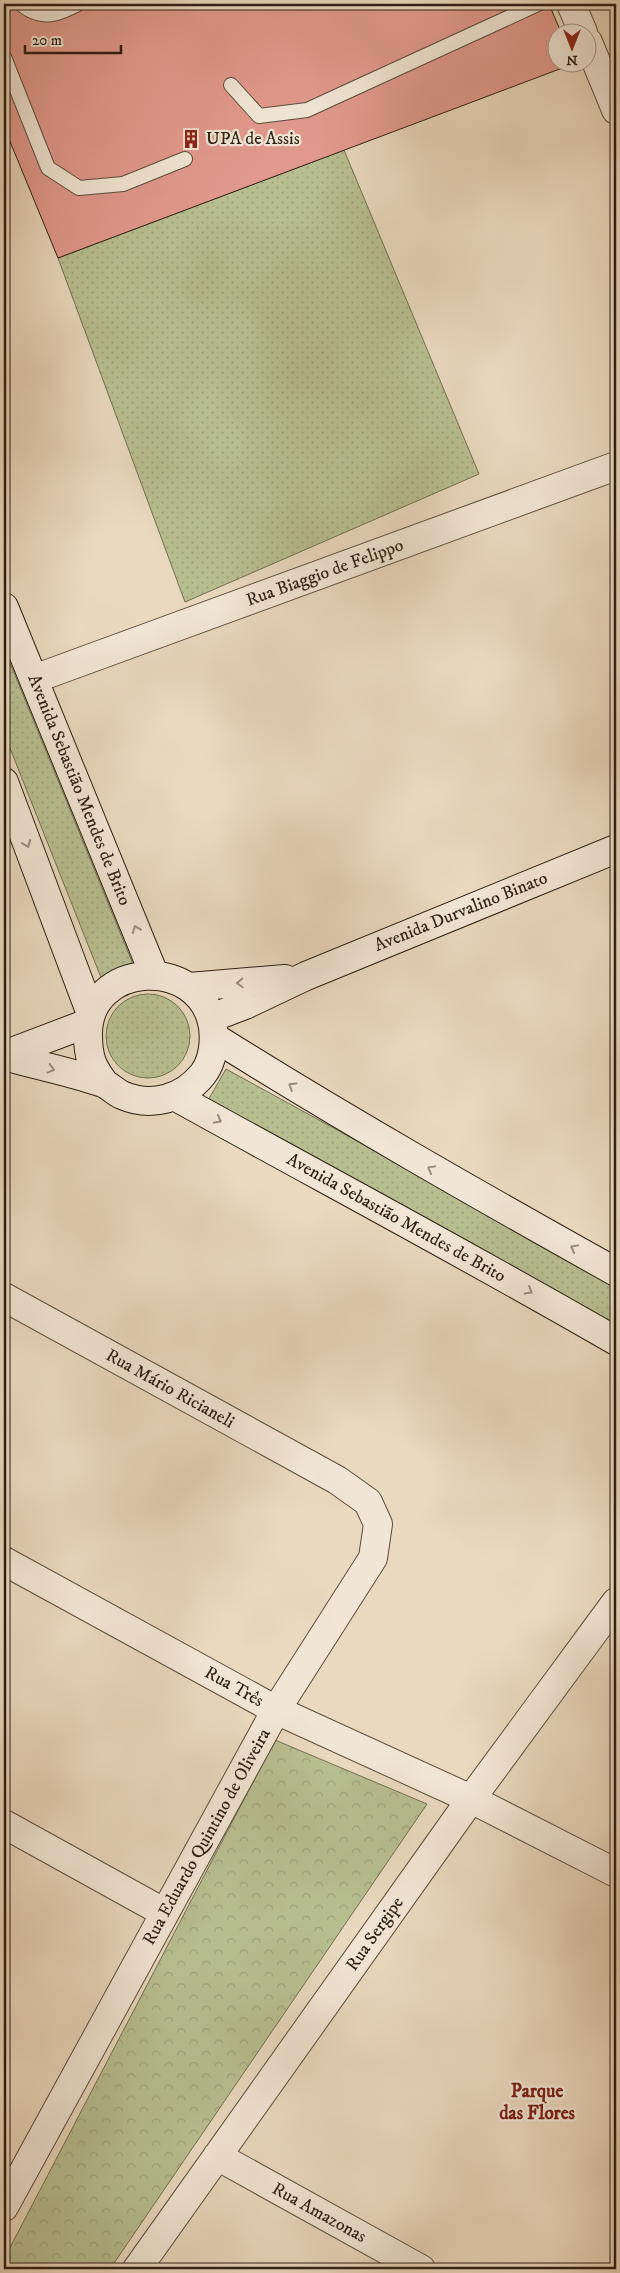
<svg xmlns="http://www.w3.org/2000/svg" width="620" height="2273" font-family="'IM FELL DW Pica',serif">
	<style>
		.grass { fill: url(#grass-dots); stroke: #726f52 }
		.forest { fill: url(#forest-crowns); stroke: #726f52 }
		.building { fill: #e2998d; stroke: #2d1f12 }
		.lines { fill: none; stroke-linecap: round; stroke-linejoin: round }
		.lane-casing { stroke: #5c4e3d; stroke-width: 16 }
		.street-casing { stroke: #5c4e3d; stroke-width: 30 }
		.secondary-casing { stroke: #2d1f12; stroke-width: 30 }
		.lane { stroke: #f1e6d5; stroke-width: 14 }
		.street { stroke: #f1e6d5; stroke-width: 28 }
		.secondary { stroke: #f1e6d5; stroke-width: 28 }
		.oneway { stroke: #998c7d }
		.labels { text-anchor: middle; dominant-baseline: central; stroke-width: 4.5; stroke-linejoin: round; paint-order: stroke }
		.poi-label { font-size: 18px; fill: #2d1f12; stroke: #f1e6d5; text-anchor: start }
		.street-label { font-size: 18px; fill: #2d1f12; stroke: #f1e6d5 }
		.neighbourhood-label { font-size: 19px; font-weight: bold; fill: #7a1f14; stroke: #f1e6d5 }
	</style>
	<defs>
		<pattern id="grass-dots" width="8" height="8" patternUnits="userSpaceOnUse" patternTransform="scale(1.25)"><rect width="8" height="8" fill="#b7bf91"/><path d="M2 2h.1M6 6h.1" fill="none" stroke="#9ea47c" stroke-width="1.8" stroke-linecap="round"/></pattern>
		<pattern id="forest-crowns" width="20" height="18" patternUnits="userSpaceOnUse" patternTransform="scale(1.25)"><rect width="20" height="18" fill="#b7bf91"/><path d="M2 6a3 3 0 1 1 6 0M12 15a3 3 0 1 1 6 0" fill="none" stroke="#9ea47c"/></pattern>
	</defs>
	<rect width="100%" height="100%" fill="#ead9be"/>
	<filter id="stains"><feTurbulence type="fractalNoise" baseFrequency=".004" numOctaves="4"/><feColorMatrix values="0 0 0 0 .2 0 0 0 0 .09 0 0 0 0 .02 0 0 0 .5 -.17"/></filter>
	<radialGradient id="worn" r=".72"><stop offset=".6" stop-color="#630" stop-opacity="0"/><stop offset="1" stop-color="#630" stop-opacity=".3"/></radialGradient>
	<!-- grass -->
	<path class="grass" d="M344,150L479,474L185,602L58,258Z
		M4,648L135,969L102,980L4,733Z
		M106 1036a42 42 0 1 1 84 0a42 42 0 1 1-84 0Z
		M226,1069L616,1283V1327L207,1102Z"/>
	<!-- forest -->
	<path class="forest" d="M275,1740L427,1804L110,2269H4V2259Z"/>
	<!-- building -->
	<path class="building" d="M4,4H549L561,32H558V62L573,64L58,258L4,127Z"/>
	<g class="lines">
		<!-- lane casing -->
		<g class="lane-casing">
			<path id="lane" d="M22,4C25,8 28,9 32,11C50,19 61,12 78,4
				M4,57L48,168L79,188L123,184L185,159
				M231,85L259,116L307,110L538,4"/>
		</g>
		<!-- street casing -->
		<g class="street-casing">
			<path id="street" d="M571,4L583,32
				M588,42L616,110
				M34,679L616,466
				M4,1297L337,1480L368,1502L378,1524L373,1558L276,1710L4,2207
				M4,1561L276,1710L471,1799L616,1873
				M4,1824L165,1913
				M217,2156L421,2269
				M137,2269L471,1799L616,1602"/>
		</g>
		<!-- secondary casing -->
		<g class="secondary-casing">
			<path id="secondary" d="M4,607L154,974
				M4,782L91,1014
				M189,987L285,979
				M211,1018L245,1005L306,976L616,849
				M214,1037C346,1120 480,1196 616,1272
				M4,1055L88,1023
				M4,1056C36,1065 71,1072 103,1083C110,1086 115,1092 122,1095C151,1108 183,1099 203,1074C213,1061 215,1042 213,1027C201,954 87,961 88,1035C88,1057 92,1067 105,1084
				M176,1097C322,1178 471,1257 616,1341"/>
		</g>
		<!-- lane -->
		<use href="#lane" class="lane"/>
		<!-- street -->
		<use href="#street" class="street"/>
		<!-- secondary -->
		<use href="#secondary" class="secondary"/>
	</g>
	<!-- one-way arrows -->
	<defs><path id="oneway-chevron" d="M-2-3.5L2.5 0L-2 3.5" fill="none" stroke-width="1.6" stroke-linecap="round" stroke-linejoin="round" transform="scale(1.25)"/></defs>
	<g class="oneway">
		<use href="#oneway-chevron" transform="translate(27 844) rotate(69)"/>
		<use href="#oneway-chevron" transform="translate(136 929) rotate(-112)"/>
		<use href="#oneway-chevron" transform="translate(240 983) rotate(177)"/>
		<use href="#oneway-chevron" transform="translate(51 1069) rotate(15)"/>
		<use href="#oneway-chevron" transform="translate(292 1086) rotate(-148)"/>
		<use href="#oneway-chevron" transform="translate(218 1120) rotate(29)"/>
		<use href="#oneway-chevron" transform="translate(431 1169) rotate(-151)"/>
		<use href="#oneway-chevron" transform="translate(574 1248) rotate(-151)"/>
		<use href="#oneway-chevron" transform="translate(529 1291) rotate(30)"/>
	</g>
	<!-- icons -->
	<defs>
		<g id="building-bare" transform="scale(1.5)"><path d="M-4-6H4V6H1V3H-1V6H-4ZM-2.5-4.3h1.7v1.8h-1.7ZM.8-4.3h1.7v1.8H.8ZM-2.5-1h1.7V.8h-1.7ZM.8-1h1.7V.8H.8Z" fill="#8f2418" stroke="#f1e6d5" stroke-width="2.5" paint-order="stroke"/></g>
	</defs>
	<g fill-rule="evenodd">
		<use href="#building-bare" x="191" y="139"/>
	</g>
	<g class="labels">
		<!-- poi labels -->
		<g class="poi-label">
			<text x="206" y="139">UPA de Assis</text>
		</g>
		<!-- street labels -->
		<g class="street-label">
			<text transform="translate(325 573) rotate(-20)">Rua Biaggio de Felippo</text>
			<text transform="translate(79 790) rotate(68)">Avenida Sebastião Mendes de Brito</text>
			<text transform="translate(461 912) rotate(-22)">Avenida Durvalino Binato</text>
			<text transform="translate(396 1218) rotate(29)">Avenida Sebastião Mendes de Brito</text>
			<text transform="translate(170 1389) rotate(29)">Rua Mário Ricianeli</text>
			<text transform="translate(234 1687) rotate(29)">Rua Três</text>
			<text transform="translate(207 1837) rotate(-61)">Rua Eduardo Quintino de Oliveira</text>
			<text transform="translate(375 1934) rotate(-55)">Rua Sergipe</text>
			<text transform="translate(319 2213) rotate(29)">Rua Amazonas</text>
		</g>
		<!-- neighbourhood labels -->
		<g class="neighbourhood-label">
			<text x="537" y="2091">Parque<tspan x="537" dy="22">das Flores</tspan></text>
		</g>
	</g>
	<!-- margin -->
	<rect width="620" height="2273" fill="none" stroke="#ead9be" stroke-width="20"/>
	<rect x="5" y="5" width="610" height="2263" fill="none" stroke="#2d1f12" stroke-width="2.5"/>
	<rect x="10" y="10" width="600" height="2253" fill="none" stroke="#2d1f12"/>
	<!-- north arrow -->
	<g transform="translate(572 48) rotate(180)"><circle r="24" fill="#f1e6d5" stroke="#a39687"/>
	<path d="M0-4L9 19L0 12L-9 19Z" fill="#8f2418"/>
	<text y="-8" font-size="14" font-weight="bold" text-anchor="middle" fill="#2d1f12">N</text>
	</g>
	<!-- scale -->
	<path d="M25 45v8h96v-8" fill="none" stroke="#2d1f12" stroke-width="2.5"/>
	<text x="32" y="45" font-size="15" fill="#2d1f12" stroke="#f1e6d5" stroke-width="4" paint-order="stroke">20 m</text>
	<rect width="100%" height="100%" filter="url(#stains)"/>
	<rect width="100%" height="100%" fill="url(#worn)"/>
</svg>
